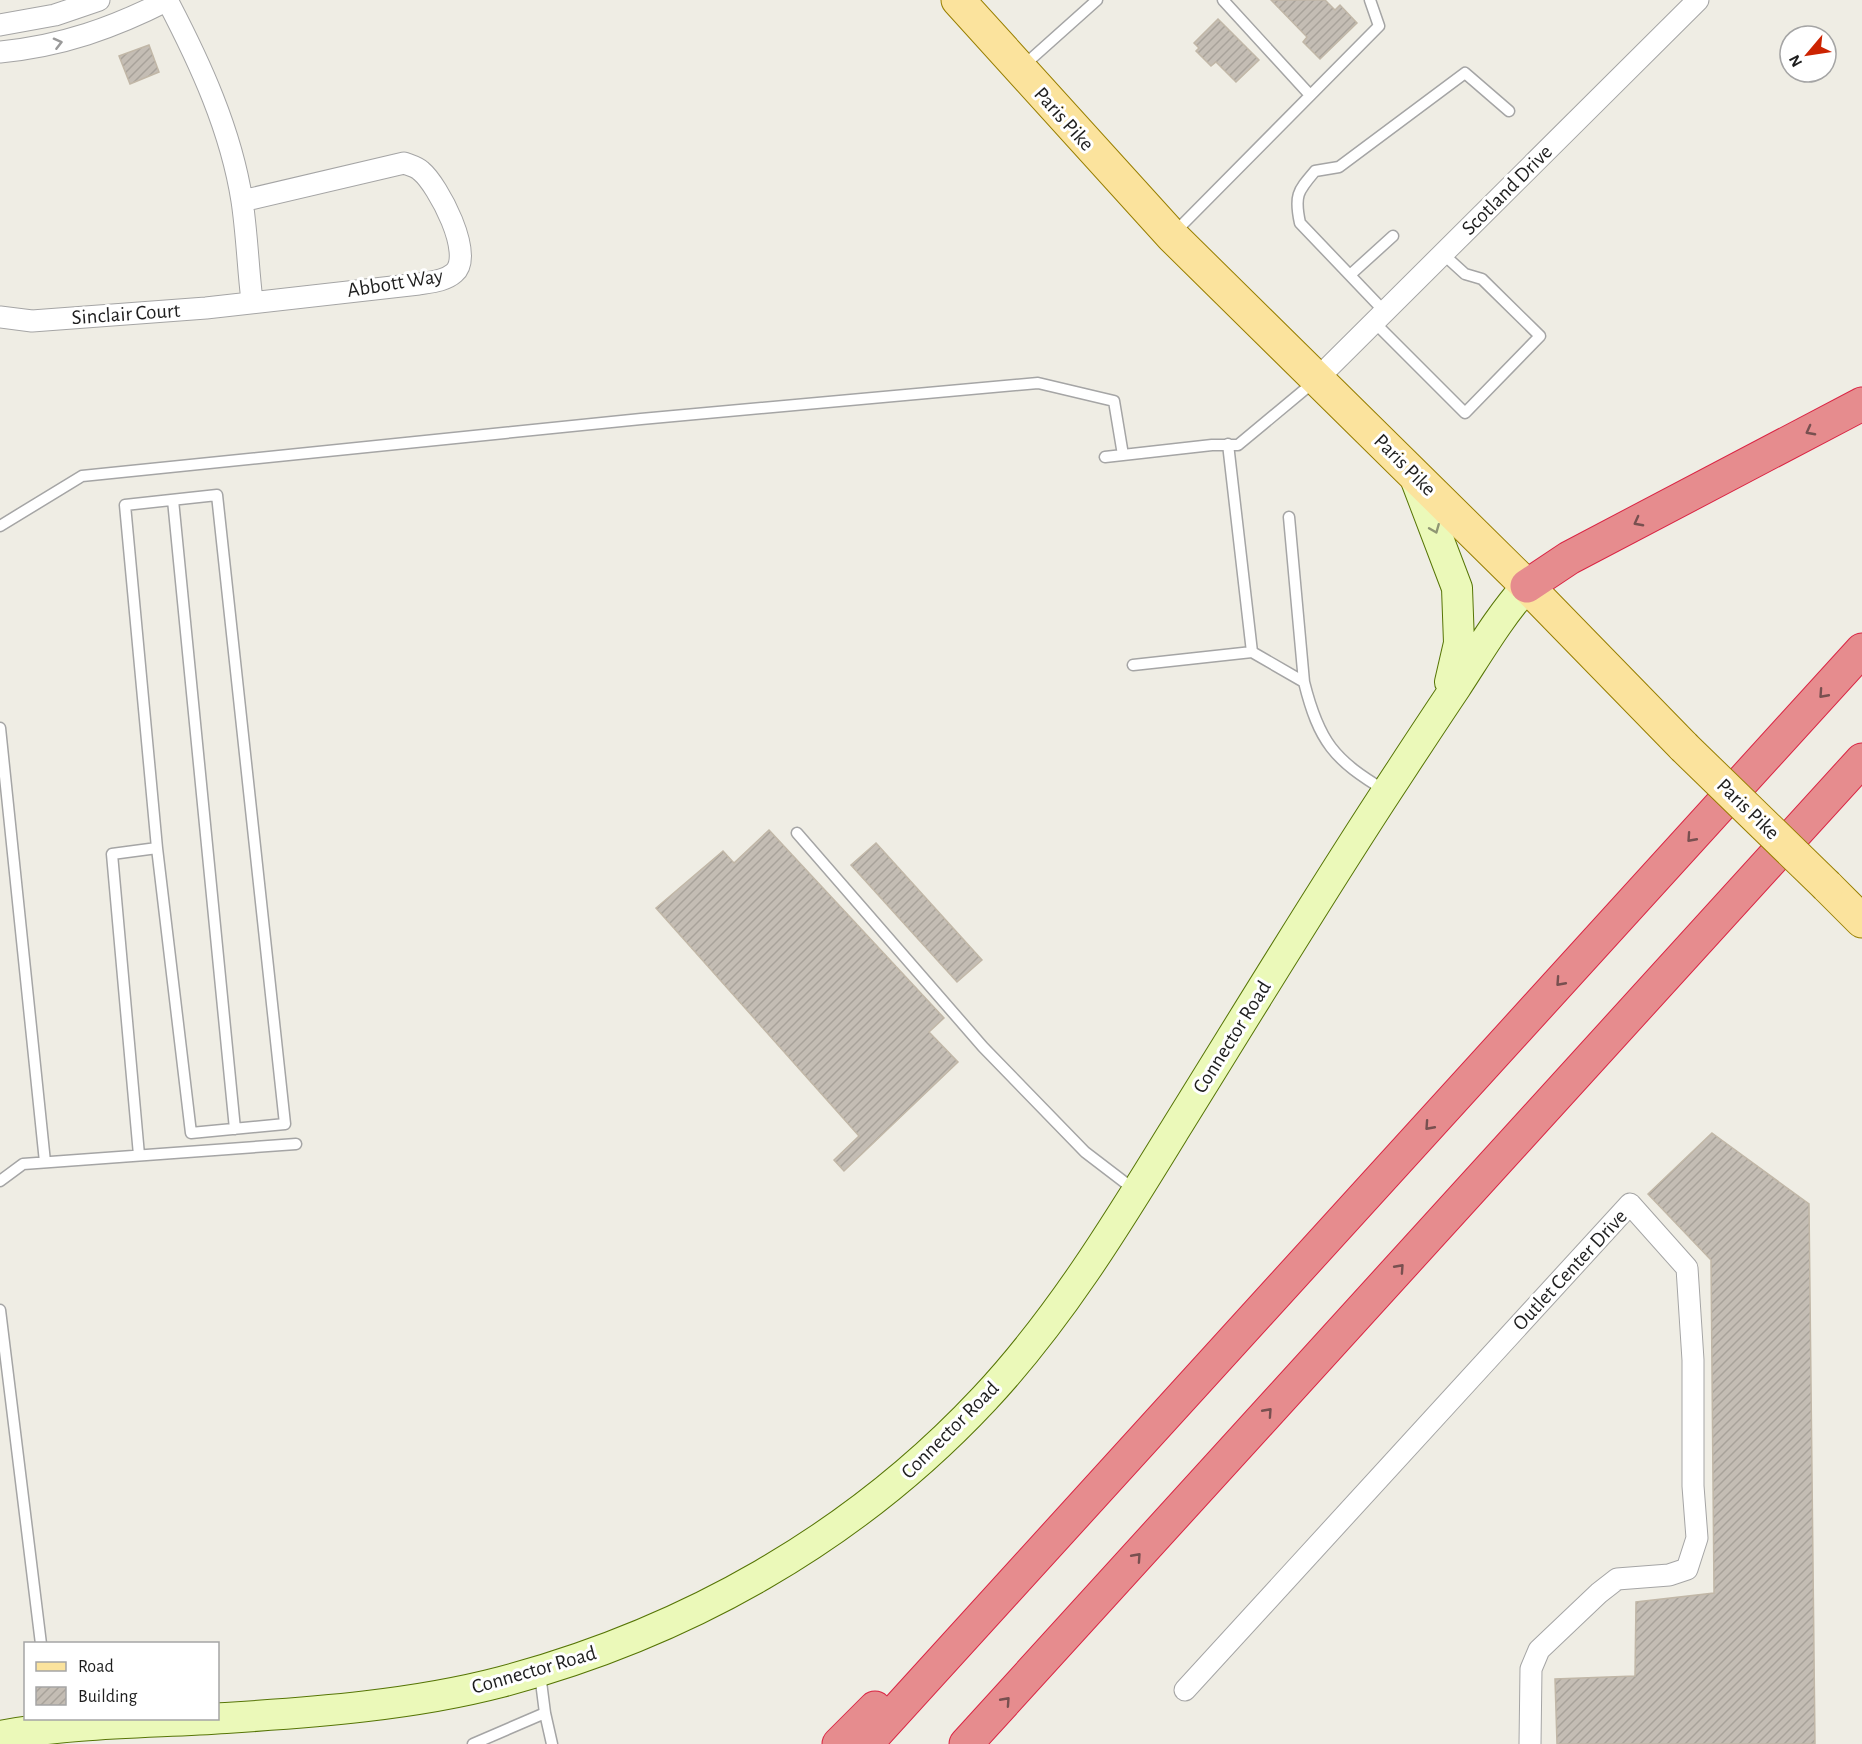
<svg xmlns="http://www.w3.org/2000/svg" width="1862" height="1744" font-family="'Alegreya Sans',sans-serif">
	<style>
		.building { fill: url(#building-hatch); stroke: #c1b7a7; stroke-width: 1.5 }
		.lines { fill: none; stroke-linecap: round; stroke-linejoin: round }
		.service-casing { stroke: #a5a5a5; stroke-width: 13 }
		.minor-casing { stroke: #a5a5a5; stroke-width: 23 }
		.secondary-casing { stroke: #567505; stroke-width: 32 }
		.primary-casing { stroke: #987f01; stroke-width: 35 }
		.motorway-casing { stroke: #da2544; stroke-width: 35 }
		.service { stroke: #fff; stroke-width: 10 }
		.minor { stroke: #fff; stroke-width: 21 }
		.secondary { stroke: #ebf9b9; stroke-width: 30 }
		.primary { stroke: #fbe39d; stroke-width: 33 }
		.motorway { stroke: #e68c8e; stroke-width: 33 }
		.primary-bridge-casing { stroke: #987f01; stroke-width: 35; stroke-linecap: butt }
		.primary-bridge { stroke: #fbe39d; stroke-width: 33 }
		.oneway { stroke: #9a9a9a }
		.oneway2 { stroke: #785050 }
		.oneway3 { stroke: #8f9673 }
		.labels { text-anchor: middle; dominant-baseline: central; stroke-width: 6; stroke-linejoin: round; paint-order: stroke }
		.street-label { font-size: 21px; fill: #1e1e1e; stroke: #fff }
	</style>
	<defs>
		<pattern id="building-hatch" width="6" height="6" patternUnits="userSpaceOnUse" patternTransform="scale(1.5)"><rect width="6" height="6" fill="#c4bdb4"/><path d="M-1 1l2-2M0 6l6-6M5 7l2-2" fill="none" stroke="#a8a29a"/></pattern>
	</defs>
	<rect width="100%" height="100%" fill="#efede4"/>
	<!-- building -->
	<path class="building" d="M1271,0H1325L1335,10L1340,5L1357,23L1320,59L1303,42L1307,37Z
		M1218,19L1259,60L1236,82L1216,62L1211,66L1196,51L1199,48L1194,43Z
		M149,45L159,72L130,84L119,56Z
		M769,830L944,1018L929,1032L958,1062L844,1171L834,1160L859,1136L656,908L723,851L734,863Z
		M876,843L982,960L957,982L851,865Z
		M1712,1133L1809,1204L1815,1744H1557L1555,1679L1635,1676L1636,1602L1714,1593L1711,1260L1648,1194Z"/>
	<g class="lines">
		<!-- service casing -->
		<g class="service-casing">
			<path id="service" d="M1223,0L1310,95
				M1022,67L1097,0
				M1174,233L1379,26L1370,0
				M1350,275L1393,236
				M1385,312L1300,223C1294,195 1298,191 1315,171L1339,167L1465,73L1509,111
				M1374,322L1465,413L1540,336L1482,279L1465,274L1443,254
				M1105,457L1212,445H1238L1315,381
				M173,500L235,1129
				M1289,517L1304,682C1319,742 1334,760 1386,791
				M0,526L82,476L641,419L1038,383L1114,401L1123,455
				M1252,652L1304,682
				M1133,665L1252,652L1228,444
				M0,728L45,1162
				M797,833L983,1047L1085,1152L1136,1191
				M139,1155L112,854L157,848L125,505L217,495L285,1124L191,1133L157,848
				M0,1181L23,1164L296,1144
				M0,1310L41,1644
				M545,1713L552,1744
				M473,1744L545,1713L540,1674"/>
		</g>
		<!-- minor casing -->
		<g class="minor-casing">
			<path id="minor" d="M167,0C200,63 231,130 242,201C247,234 248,268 252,301
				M0,25L55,15L99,0
				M0,52C62,46 113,28 168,0
				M0,317L32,321L206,308L419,284C431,282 445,281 454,273C475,255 438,185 421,171C417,167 409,165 404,163L242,201
				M1317,379L1698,0
				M1185,1690L1630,1204L1687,1268L1693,1360V1486L1697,1538L1687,1569L1669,1575L1617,1579L1599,1593L1539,1650L1531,1669L1530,1744"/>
		</g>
		<!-- secondary casing -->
		<g class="secondary-casing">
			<path id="secondary" d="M1414,475L1457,588L1459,643L1450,682
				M0,1736C75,1722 150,1723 226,1718C317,1712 413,1705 501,1682C685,1633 853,1539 984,1399C1059,1319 1117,1224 1174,1131C1243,1020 1311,908 1382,799C1407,761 1431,724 1456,687C1479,652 1499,617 1527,586"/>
		</g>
		<!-- primary casing -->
		<g class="primary-casing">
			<path id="primary" d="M958,0L1172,236L1527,586L1684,747
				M1827,886L1862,921"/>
		</g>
		<!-- motorway casing -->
		<g class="motorway-casing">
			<path id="motorway" d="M1527,586L1569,558L1862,404
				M839,1744L875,1708
				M866,1744L1862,650
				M966,1744L1862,760"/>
		</g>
		<!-- service -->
		<use href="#service" class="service"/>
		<!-- minor -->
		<use href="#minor" class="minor"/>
		<!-- secondary -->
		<use href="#secondary" class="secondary"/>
		<!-- primary -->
		<use href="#primary" class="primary"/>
		<!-- motorway -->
		<use href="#motorway" class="motorway"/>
		<!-- primary-bridge casing -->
		<g class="primary-bridge-casing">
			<path id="primary-bridge" d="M1684,747L1827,886"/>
		</g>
		<!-- primary-bridge -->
		<use href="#primary-bridge" class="primary-bridge"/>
	</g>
	<!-- one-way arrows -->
	<defs><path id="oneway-chevron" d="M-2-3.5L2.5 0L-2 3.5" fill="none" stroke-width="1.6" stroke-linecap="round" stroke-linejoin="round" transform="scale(1.5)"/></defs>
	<use class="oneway" href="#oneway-chevron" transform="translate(58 43) rotate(-14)"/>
	<g class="oneway2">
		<use href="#oneway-chevron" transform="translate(1810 431) rotate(152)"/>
		<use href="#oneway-chevron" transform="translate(1638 522) rotate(152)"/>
		<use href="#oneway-chevron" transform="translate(1823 694) rotate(132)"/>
		<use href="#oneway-chevron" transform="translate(1691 838) rotate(132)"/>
		<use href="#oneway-chevron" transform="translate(1560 982) rotate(132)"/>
		<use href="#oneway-chevron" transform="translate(1429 1126) rotate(132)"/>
		<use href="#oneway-chevron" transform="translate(1400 1268) rotate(-48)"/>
		<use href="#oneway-chevron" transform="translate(1268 1412) rotate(-48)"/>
		<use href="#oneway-chevron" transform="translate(1137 1557) rotate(-48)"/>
		<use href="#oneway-chevron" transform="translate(1006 1701) rotate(-48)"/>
	</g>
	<use class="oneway3" href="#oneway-chevron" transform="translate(1435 529) rotate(68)"/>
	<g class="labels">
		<!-- street labels -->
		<g class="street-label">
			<text transform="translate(1064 119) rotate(48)">Paris Pike</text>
			<text transform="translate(1507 190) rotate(-45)">Scotland Drive</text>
			<text transform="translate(395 283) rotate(-9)">Abbott Way</text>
			<text transform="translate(126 314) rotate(-4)">Sinclair Court</text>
			<text transform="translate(1405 465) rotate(45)">Paris Pike</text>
			<text transform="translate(1748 809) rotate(44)">Paris Pike</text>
			<text transform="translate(1232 1037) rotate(-58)">Connector Road</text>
			<text transform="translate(1570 1270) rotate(-47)">Outlet Center Drive</text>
			<text transform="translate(950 1430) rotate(-45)">Connector Road</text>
			<text transform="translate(534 1670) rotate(-16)">Connector Road</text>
		</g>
	</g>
	<!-- legend -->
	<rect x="24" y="1642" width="195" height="78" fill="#ffffff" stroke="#a5a5a5" stroke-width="1.5"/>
	<rect x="36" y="1662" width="30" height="9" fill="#fbe39d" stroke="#a5a5a5" stroke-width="1.5"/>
	<text x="78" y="1672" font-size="18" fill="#1e1e1e">Road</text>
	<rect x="36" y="1687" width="30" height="18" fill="url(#building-hatch)" stroke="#a5a5a5" stroke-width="1.5"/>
	<text x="78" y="1702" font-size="18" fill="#1e1e1e">Building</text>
	<!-- north arrow -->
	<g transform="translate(1808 54) rotate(241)"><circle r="28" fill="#ffffff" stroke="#a5a5a5" stroke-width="1.5"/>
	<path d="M0-4.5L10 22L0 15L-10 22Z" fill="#cc2301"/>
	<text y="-9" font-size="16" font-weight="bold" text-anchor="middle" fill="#1e1e1e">N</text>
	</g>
</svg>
